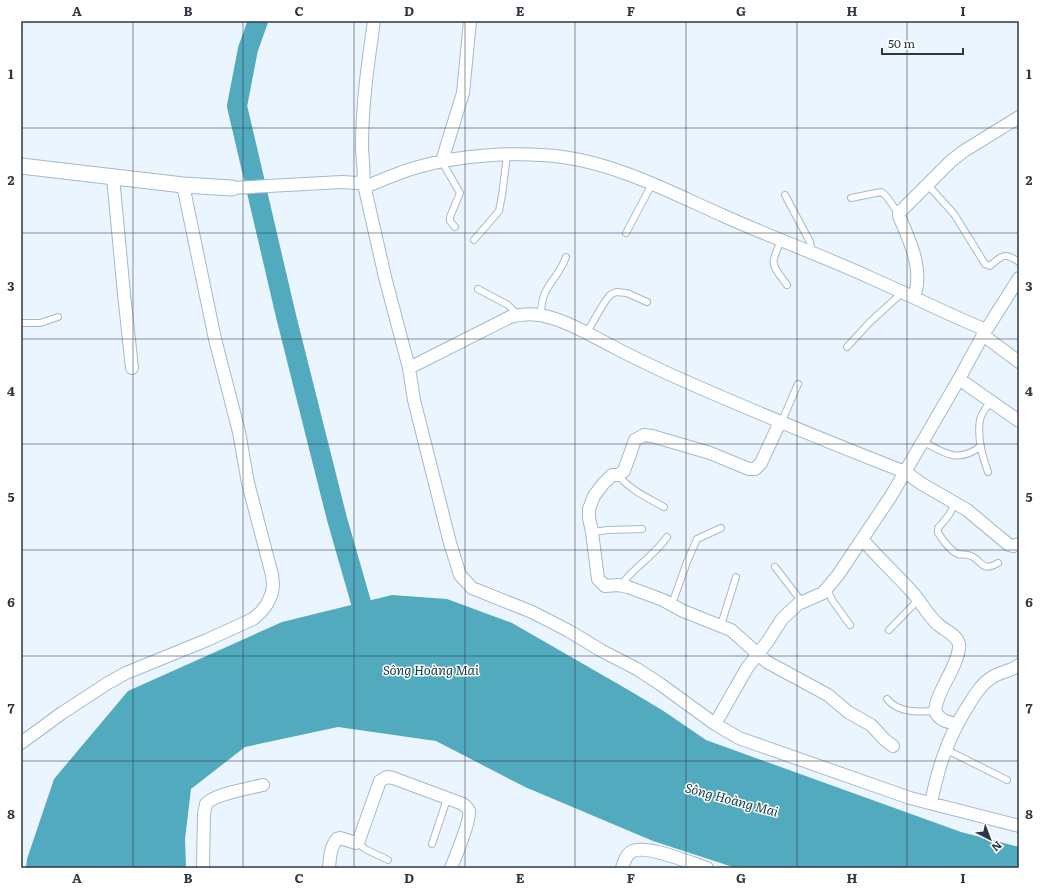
<svg xmlns="http://www.w3.org/2000/svg" width="1040" height="889" font-family="Literata,serif">
	<style>
		.water { fill: #51aabd }
		.lines { fill: none; stroke-linecap: round; stroke-linejoin: round }
		.river { stroke: #51aabd; stroke-width: 20 }
		.service-casing { stroke: #a3b9d1; stroke-width: 8 }
		.minor-casing { stroke: #a3b9d1; stroke-width: 14 }
		.tertiary-casing { stroke: #a3b9d1; stroke-width: 17 }
		.service { stroke: #fff; stroke-width: 6 }
		.minor { stroke: #fff; stroke-width: 12 }
		.tertiary { stroke: #fff; stroke-width: 15 }
		.grid { fill: none; stroke: #2e3741; stroke-width: 1; stroke-opacity: 0.55 }
		.labels { text-anchor: middle; dominant-baseline: central; stroke-width: 3; stroke-linejoin: round; paint-order: stroke }
		.water-label { font-size: 13px; font-style: italic; fill: #113b44; stroke: #fff }
		.neatline { fill: none; stroke: #2e3741; stroke-width: 1.5 }
		.grid-label { font-size: 13px; text-anchor: middle; font-weight: bold; fill: #2e3741 }
	</style>
	<rect width="100%" height="100%" fill="#ebf5ff"/>
	<!-- water -->
	<path class="water" d="M392,595L447,599L512,623L625,688L662,710L706,740L961,832L1019,847V868H736L653,841L525,787L436,741L338,727L245,747L191,789L185,839L186,868H26L27,859L54,779L128,691L282,622Z"/>
	<g class="lines">
		<!-- river -->
		<path class="river" d="M258,21L248,49L237,106L286,316L337,519L368,627"/>
		<!-- service casing -->
		<g class="service-casing">
			<path id="service" d="M443,161L445,167L460,193L450,217V221L455,227
				M927,184L954,214L985,264L990,266C1002,255 1005,252 1019,262
				M785,195L810,242L812,253
				M851,198L881,192C889,196 892,207 899,213
				M626,233L652,184
				M474,240L499,211L502,195L507,155
				M781,241C769,266 772,264 787,285
				M478,289L508,305L518,315
				M541,315C541,284 557,282 566,257
				M21,323H40L58,317
				M587,332L604,303L610,295L616,292L627,293L647,302
				M847,347L870,322L903,292
				M781,423L798,384
				M922,441C944,453 958,464 981,446
				M988,472C982,456 977,438 980,420C981,413 987,407 991,401
				M618,475C630,490 648,498 664,507
				M954,503C952,513 945,520 938,528V533C943,540 950,551 958,554C962,555 967,554 971,556C982,560 981,573 998,563
				M592,532L608,530L642,529
				M775,567L802,602
				M621,585C634,567 654,556 667,537
				M827,589L832,600L850,625
				M672,604L687,562L697,539L721,528
				M721,625L736,577
				M889,630L918,600
				M887,699C898,713 918,712 935,711
				M945,749L1007,780
				M357,842L365,849L388,860
				M432,844L447,799"/>
		</g>
		<!-- minor casing -->
		<g class="minor-casing">
			<path id="minor" d="M442,161L463,93L470,21
				M113,177L124,294L132,368
				M363,180L385,277L409,368L414,400L450,543L460,575L472,588L532,612L569,631L602,651L637,669L660,684L715,724L739,738L910,798L1019,826
				M365,187C382,180 400,172 418,167C459,155 519,151 563,157C620,165 672,193 724,216C773,238 823,256 871,278C910,295 947,314 986,330
				M232,188L342,182L358,183L363,180C365,176 362,154 362,147C362,104 368,63 374,21
				M914,297C924,270 910,241 899,216V213L951,161L964,151L1019,117
				M983,335L1019,362
				M409,368L510,317C524,313 537,313 552,318C573,324 592,336 612,346C630,356 650,365 669,374C747,409 826,441 905,472L922,484L967,510L1009,545L1013,546L1019,544
				M959,379L1019,421
				M780,422L761,463L755,469H749L710,453L652,436L644,435L635,440L624,471L618,475H612L603,484L594,496L589,509V518L592,532L598,579L605,586L618,585L628,587L663,600L683,611L731,630L767,662L828,695L848,712L871,725L885,740L893,746
				M862,539C878,558 896,574 913,593C922,603 929,618 940,626C946,631 961,637 959,648C957,668 937,690 935,711C940,721 947,722 957,724
				M715,724L747,668L768,641L782,619L798,604L823,593L838,575L891,496L959,379L983,335L1019,278
				M21,743L62,713L108,683L126,673L207,640L253,619L261,612L267,604L272,593L273,585L272,575L248,483L239,432L215,339L183,185
				M931,803C938,768 947,740 966,709C973,698 980,685 991,678C1000,672 1011,671 1019,665
				M203,868L204,814L206,804C214,794 251,788 263,785
				M329,868C330,857 330,848 337,839L340,838L356,843L359,840L380,781L387,777L393,778L463,804C465,806 468,808 469,811C471,820 455,858 451,868
				M622,868C624,862 626,855 631,852C644,843 691,863 707,868"/>
		</g>
		<!-- tertiary casing -->
		<g class="tertiary-casing">
			<path id="tertiary" d="M21,166L183,185L232,188"/>
		</g>
		<!-- service -->
		<use href="#service" class="service"/>
		<!-- minor -->
		<use href="#minor" class="minor"/>
		<!-- tertiary -->
		<use href="#tertiary" class="tertiary"/>
	</g>
	<!-- grid -->
	<path class="grid" d="M133,21V868M243,21V868M354,21V868M465,21V868M575,21V868M686,21V868M797,21V868M907,21V868M21,128H1019M21,233H1019M21,339H1019M21,444H1019M21,550H1019M21,656H1019M21,761H1019"/>
	<g class="labels">
		<!-- water labels -->
		<g class="water-label">
			<text x="431" y="669">Sông Hoàng Mai</text>
			<text transform="translate(732 799) rotate(15)">Sông Hoàng Mai</text>
		</g>
	</g>
	<!-- border -->
	<rect width="1040" height="889" fill="none" stroke="#ffffff" stroke-width="44"/>
	<!-- north arrow -->
	<g transform="translate(990 839) rotate(138)" stroke="#ffffff" stroke-width="3" paint-order="stroke">
	<path d="M0-3L7 15L0 10L-7 15Z" fill="#2e3741"/>
	<text y="-6" font-size="11" font-weight="bold" text-anchor="middle" fill="#2e3741">N</text>
	</g>
	<!-- scale -->
	<path d="M882 48v6h81v-6" fill="none" stroke="#2e3741" stroke-width="2"/>
	<text x="888" y="48" font-size="12" fill="#2e3741" stroke="#ffffff" stroke-width="3" paint-order="stroke">50 m</text>
	<rect x="22" y="22" width="996" height="845" class="neatline"/>
	<g class="grid-label">
		<text x="77" y="16">A</text>
		<text x="188" y="16">B</text>
		<text x="299" y="16">C</text>
		<text x="409" y="16">D</text>
		<text x="520" y="16">E</text>
		<text x="631" y="16">F</text>
		<text x="741" y="16">G</text>
		<text x="852" y="16">H</text>
		<text x="963" y="16">I</text>
		<text x="11" y="79">1</text>
		<text x="1029" y="79">1</text>
		<text x="11" y="185">2</text>
		<text x="1029" y="185">2</text>
		<text x="11" y="291">3</text>
		<text x="1029" y="291">3</text>
		<text x="11" y="396">4</text>
		<text x="1029" y="396">4</text>
		<text x="11" y="502">5</text>
		<text x="1029" y="502">5</text>
		<text x="11" y="607">6</text>
		<text x="1029" y="607">6</text>
		<text x="11" y="713">7</text>
		<text x="1029" y="713">7</text>
		<text x="11" y="819">8</text>
		<text x="1029" y="819">8</text>
		<text x="77" y="883">A</text>
		<text x="188" y="883">B</text>
		<text x="299" y="883">C</text>
		<text x="409" y="883">D</text>
		<text x="520" y="883">E</text>
		<text x="631" y="883">F</text>
		<text x="741" y="883">G</text>
		<text x="852" y="883">H</text>
		<text x="963" y="883">I</text>
	</g>
</svg>
